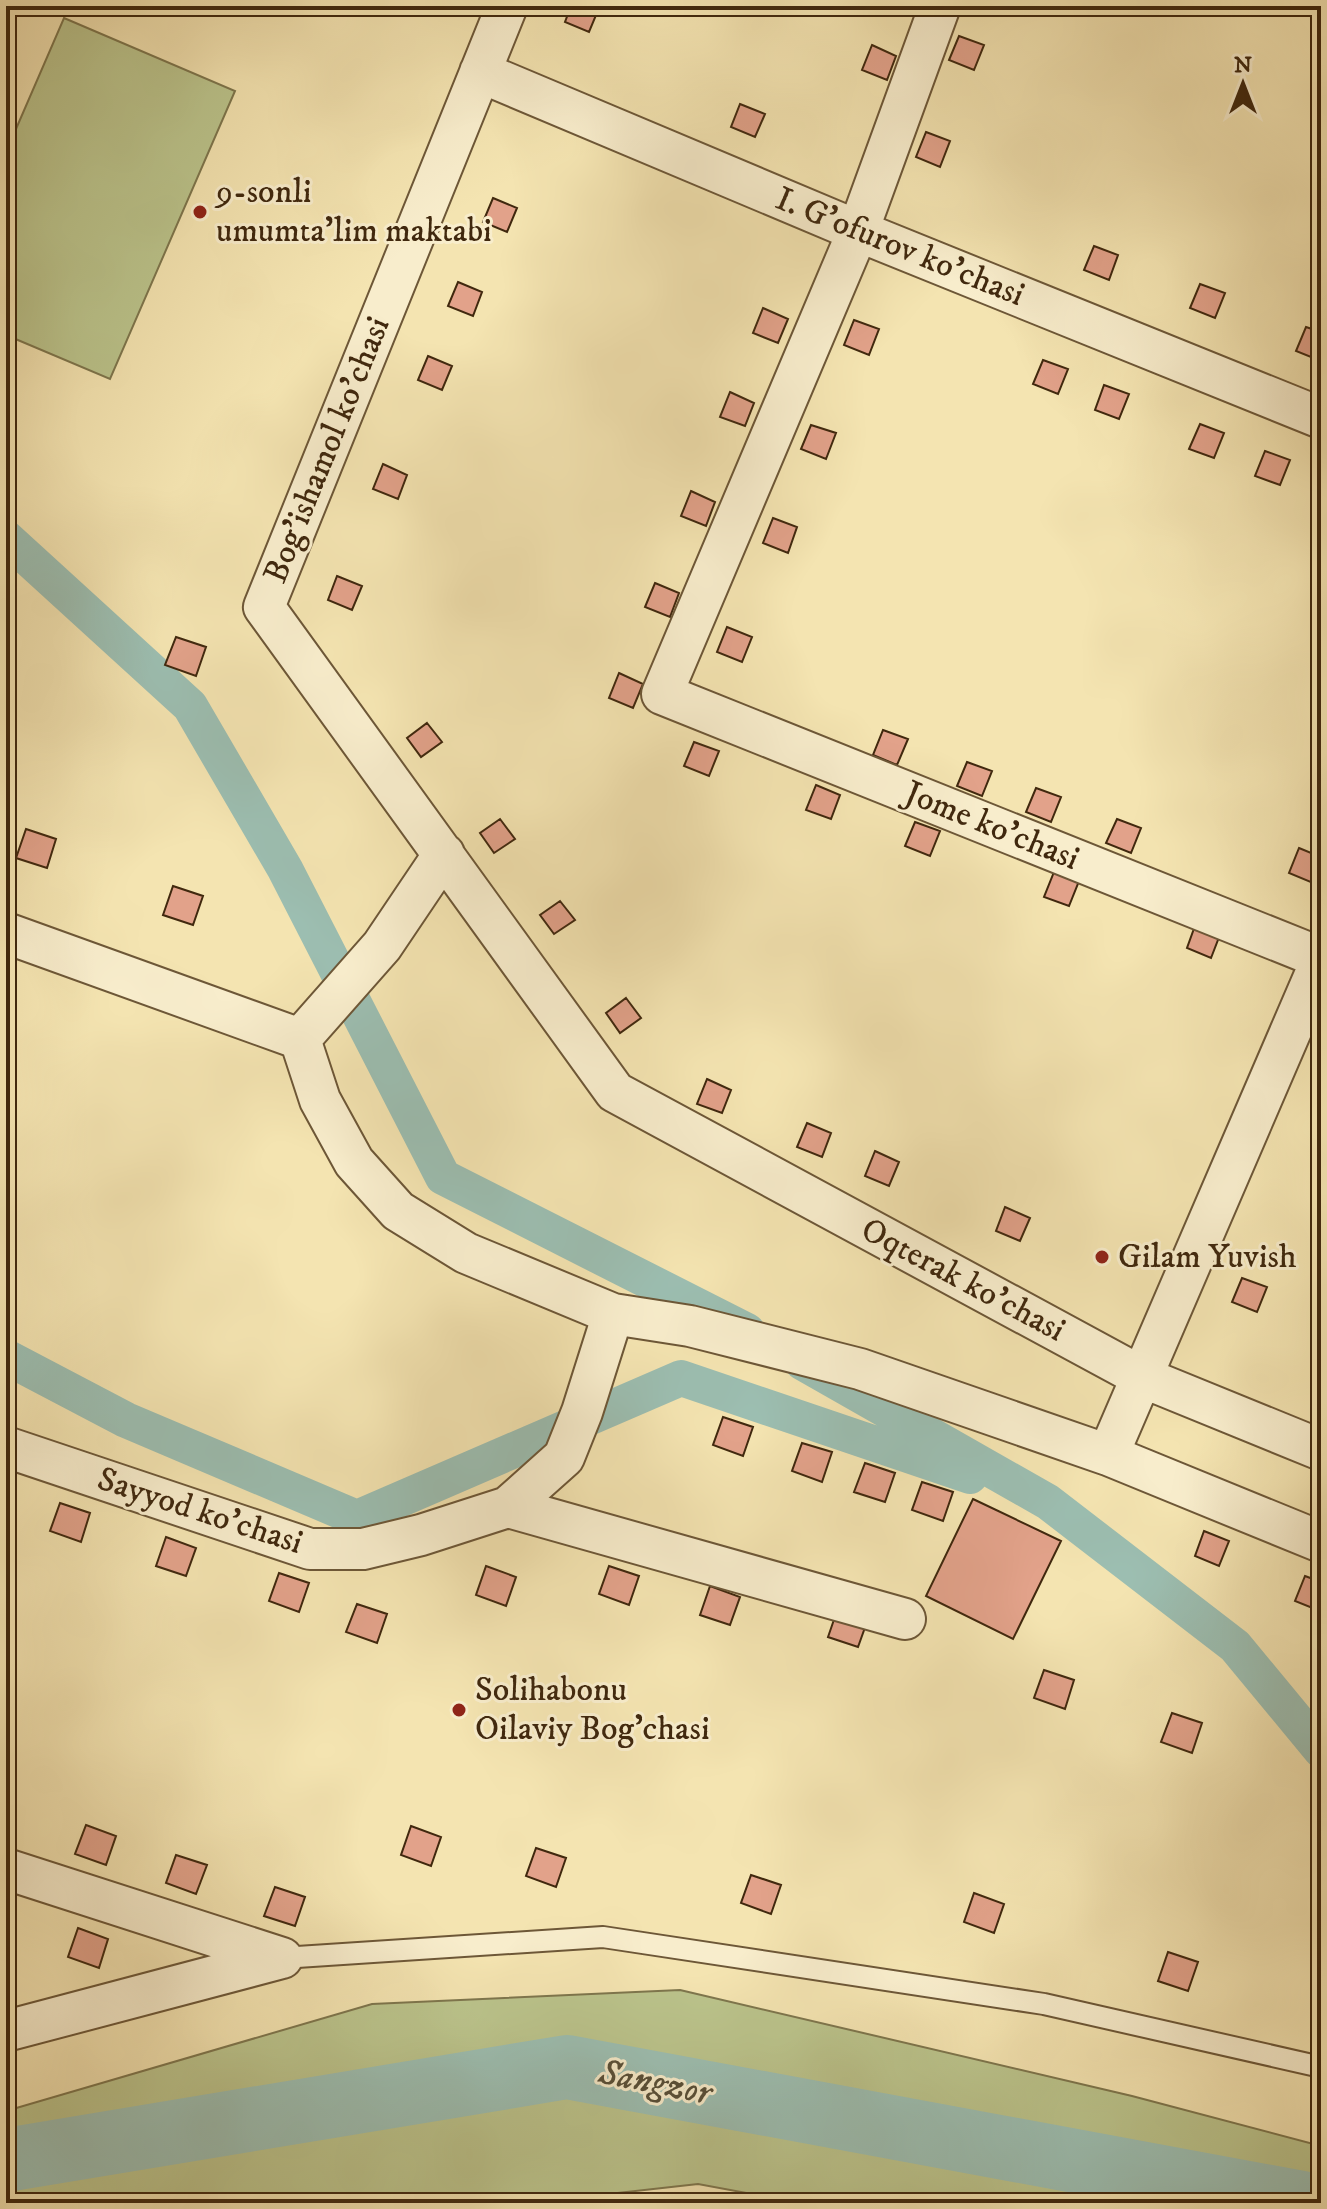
<svg xmlns="http://www.w3.org/2000/svg" width="1327" height="2209" font-family="'IM FELL DW Pica',serif">
	<style>
		.grass { fill: #bbc48c; stroke: #7e764d; stroke-width: 2 }
		.lines { fill: none; stroke-linecap: round; stroke-linejoin: round }
		.canal { stroke: #9cbeb1; stroke-width: 36 }
		.river { stroke: #9cbeb1; stroke-width: 64 }
		.building { fill: #e2a28a; stroke: #40280e; stroke-width: 2 }
		.lane-casing { stroke: #6d5737; stroke-width: 24 }
		.street-casing { stroke: #6d5737; stroke-width: 44 }
		.lane { stroke: #f8edcc; stroke-width: 20 }
		.street { stroke: #f8edcc; stroke-width: 40 }
		.poi-dot { fill: #8f2418; stroke: #f8edcc; stroke-width: 3 }
		.labels { text-anchor: middle; dominant-baseline: central; stroke-width: 6; stroke-linejoin: round; paint-order: stroke }
		.poi-label { font-size: 34px; fill: #40280e; stroke: #f8edcc; text-anchor: start }
		.street-label { font-size: 34px; fill: #40280e; stroke: #f8edcc }
		.water-label { font-size: 36px; font-style: italic; fill: #574e37; stroke: #f8edcc }
	</style>
	<rect width="100%" height="100%" fill="#f4e4b1"/>
	<filter id="stains"><feTurbulence type="fractalNoise" baseFrequency=".0025" numOctaves="4"/><feColorMatrix values="0 0 0 0 .2 0 0 0 0 .09 0 0 0 0 .02 0 0 0 .5 -.17"/></filter>
	<radialGradient id="worn" r=".72"><stop offset=".6" stop-color="#630" stop-opacity="0"/><stop offset="1" stop-color="#630" stop-opacity=".3"/></radialGradient>
	<!-- grass -->
	<path class="grass" d="M64,18L235,91L110,379L6,335V152Z
		M680,1990L1132,2096L1321,2146V2203H801L698,2184L528,2203H6V2111L372,2004Z"/>
	<g class="lines">
		<!-- canal -->
		<path class="canal" d="M6,538L190,706L285,869L443,1177L747,1331
			M6,1357L126,1420L357,1518L681,1378L970,1476
			M802,1362L1048,1502L1235,1646L1321,1750"/>
		<!-- river -->
		<path class="river" d="M6,2160L567,2067L1302,2203"/>
	</g>
	<!-- building -->
	<path class="building" d="M571,6L599,8L589,32L565,22Z
		M959,36L984,45L974,70L949,60Z
		M872,45L896,56L887,80L862,70Z
		M740,104L765,114L755,137L731,127Z
		M926,132L950,141L940,167L916,157Z
		M493,198L517,208L507,232L483,222Z
		M1094,246L1118,255L1109,280L1084,270Z
		M458,282L482,292L473,316L448,306Z
		M1200,284L1225,293L1215,318L1190,308Z
		M763,308L788,319L778,343L753,333Z
		M854,320L879,329L869,355L844,345Z
		M1306,327L1321,332V361L1296,351Z
		M428,356L452,366L442,390L418,380Z
		M1043,360L1068,369L1058,394L1033,384Z
		M1104,385L1129,394L1119,419L1095,410Z
		M730,392L754,403L745,426L720,417Z
		M1200,424L1224,433L1214,458L1189,449Z
		M811,425L836,433L826,459L801,449Z
		M1265,451L1290,460L1280,485L1255,476Z
		M383,464L407,475L398,499L373,489Z
		M691,491L715,502L706,526L681,516Z
		M773,518L797,527L788,553L763,543Z
		M337,576L362,586L352,610L328,600Z
		M655,583L679,593L670,617L645,607Z
		M727,627L752,637L742,662L717,652Z
		M176,637L206,647L196,676L165,665Z
		M619,673L643,684L633,708L609,698Z
		M427,723L442,742L421,757L407,738Z
		M883,730L908,739L897,765L873,755Z
		M694,742L719,751L709,776L684,766Z
		M967,762L992,771L982,796L957,786Z
		M816,785L840,795L831,819L806,810Z
		M1036,788L1061,797L1051,822L1026,812Z
		M500,819L515,839L494,853L480,833Z
		M1117,819L1141,828L1131,853L1106,843Z
		M915,822L940,831L930,856L905,846Z
		M26,829L56,839L47,868L16,858Z
		M1299,848L1321,857L1313,883L1289,873Z
		M1054,872L1079,881L1069,906L1044,897Z
		M173,886L203,896L193,925L163,915Z
		M560,901L575,920L554,934L540,915Z
		M1196,923L1221,932L1211,958L1187,948Z
		M626,998L641,1018L620,1033L606,1013Z
		M707,1079L731,1090L722,1113L697,1104Z
		M807,1123L831,1133L822,1157L797,1147Z
		M875,1151L899,1162L889,1186L865,1176Z
		M1005,1207L1030,1218L1020,1241L996,1231Z
		M1242,1278L1267,1287L1257,1312L1232,1302Z
		M723,1417L753,1427L743,1456L713,1445Z
		M802,1443L832,1452L822,1482L792,1471Z
		M865,1463L895,1473L885,1502L854,1492Z
		M922,1482L953,1492L943,1521L912,1510Z
		M973,1499L1061,1541L1013,1639L926,1596Z
		M60,1503L90,1513L81,1542L50,1531Z
		M1204,1531L1229,1541L1219,1566L1195,1556Z
		M166,1537L196,1548L186,1576L156,1566Z
		M486,1566L516,1577L506,1606L476,1595Z
		M609,1566L639,1576L629,1605L599,1594Z
		M279,1573L309,1583L299,1612L269,1601Z
		M1305,1576L1321,1582L1320,1611L1295,1601Z
		M710,1586L740,1597L730,1625L700,1615Z
		M357,1604L387,1614L377,1643L346,1632Z
		M838,1608L868,1619L858,1647L828,1637Z
		M1044,1670L1074,1680L1065,1709L1034,1698Z
		M1172,1713L1202,1723L1192,1753L1161,1742Z
		M86,1825L116,1836L106,1865L75,1854Z
		M411,1826L441,1837L431,1866L401,1855Z
		M536,1848L566,1858L556,1887L526,1876Z
		M176,1855L207,1865L196,1894L166,1883Z
		M751,1875L781,1885L771,1914L741,1903Z
		M275,1887L305,1897L295,1926L264,1916Z
		M974,1893L1004,1904L994,1933L964,1922Z
		M78,1928L108,1939L99,1968L68,1957Z
		M1168,1952L1198,1962L1188,1991L1158,1981Z"/>
	<g class="lines">
		<!-- lane casing -->
		<g class="lane-casing">
			<path id="lane" d="M282,1958L603,1937L1044,2004L1321,2067"/>
		</g>
		<!-- street casing -->
		<g class="street-casing">
			<path id="street" d="M507,6L264,607L615,1092L1142,1377L1321,1450
				M940,6L858,231L662,694L1321,958
				M480,72L858,231L1321,418
				M444,854L382,946L300,1039L320,1100L354,1162L398,1211L466,1253L613,1314L690,1326L860,1369L1108,1455
				M6,933L300,1039
				M1321,961L1108,1455L1321,1542
				M6,1447L310,1549H363L421,1535L508,1507L564,1457L582,1412L613,1314
				M508,1507L905,1619
				M6,1869L282,1958
				M6,2031L282,1958"/>
		</g>
		<!-- lane -->
		<use href="#lane" class="lane"/>
		<!-- street -->
		<use href="#street" class="street"/>
	</g>
	<!-- markers -->
	<g class="poi-dot">
		<circle cx="200" cy="212" r="8"/>
		<circle cx="1102" cy="1257" r="8"/>
		<circle cx="459" cy="1710" r="8"/>
	</g>
	<g class="labels">
		<!-- poi labels -->
		<g class="poi-label">
			<text x="216" y="192">9-sonli<tspan x="216" dy="39">umumta'lim maktabi</tspan></text>
			<text x="1118" y="1257">Gilam Yuvish</text>
			<text x="475" y="1690">Solihabonu<tspan x="475" dy="39">Oilaviy Bog’chasi</tspan></text>
		</g>
		<!-- street labels -->
		<g class="street-label">
			<text transform="translate(900 247) rotate(22)">I. G'ofurov ko'chasi</text>
			<text transform="translate(327 450) rotate(-68)">Bog'ishamol ko'chasi</text>
			<text transform="translate(992 826) rotate(22)">Jome ko'chasi</text>
			<text transform="translate(963 1280) rotate(28)">Oqterak ko'chasi</text>
			<text transform="translate(200 1511) rotate(18)">Sayyod ko'chasi</text>
		</g>
		<!-- water labels -->
		<g class="water-label">
			<text transform="translate(655 2083) rotate(11)">Sangzor</text>
		</g>
	</g>
	<!-- margin -->
	<rect width="1327" height="2209" fill="none" stroke="#f4e4b1" stroke-width="32"/>
	<rect x="8" y="8" width="1311" height="2193" fill="none" stroke="#40280e" stroke-width="4"/>
	<rect x="16" y="16" width="1295" height="2177" fill="none" stroke="#40280e" stroke-width="2"/>
	<!-- north arrow -->
	<g transform="translate(1243 84)" stroke="#f8edcc" stroke-width="6" paint-order="stroke">
	<path d="M0-6L14 30L0 20L-14 30Z" fill="#40280e"/>
	<text y="-12" font-size="22" font-weight="bold" text-anchor="middle" fill="#40280e">N</text>
	</g>
	<rect width="100%" height="100%" filter="url(#stains)"/>
	<rect width="100%" height="100%" fill="url(#worn)"/>
</svg>
